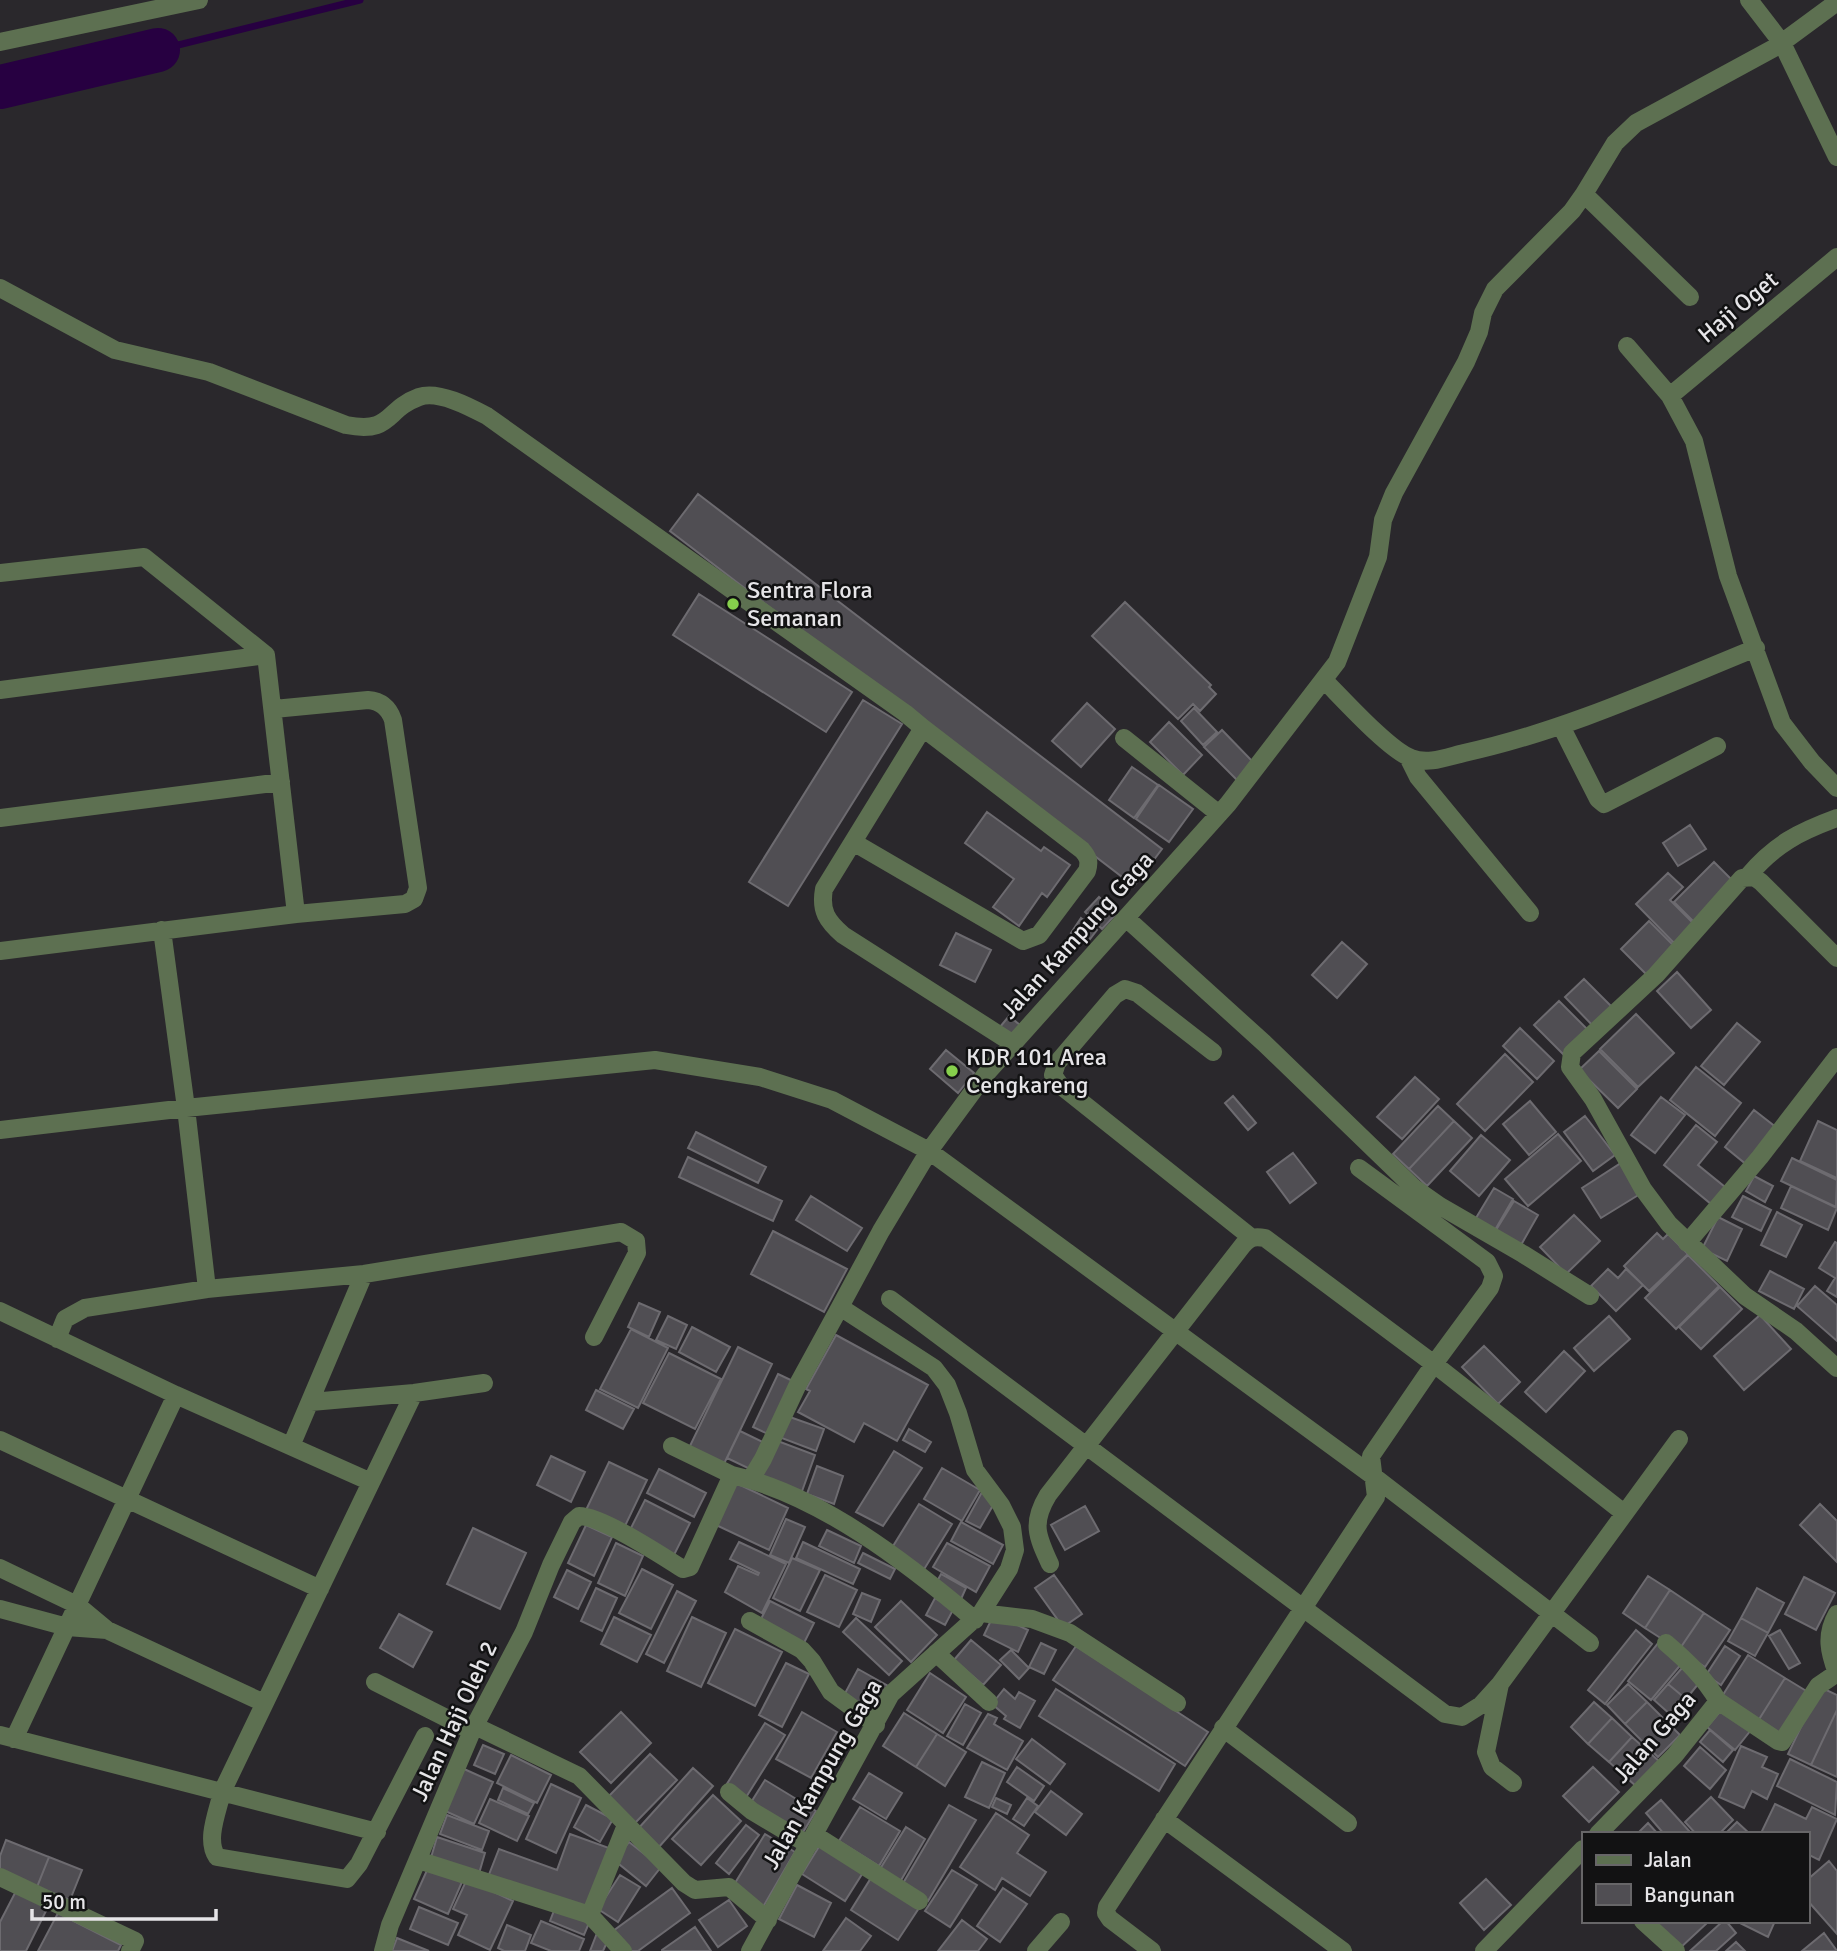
<svg xmlns="http://www.w3.org/2000/svg" width="1837" height="1951" font-family="Signika,sans-serif">
	<style>
		.lines { fill: none; stroke-linecap: round; stroke-linejoin: round }
		.stream { stroke: #270041; stroke-width: 7 }
		.river { stroke: #270041; stroke-width: 44 }
		.building { fill: #504e53; stroke: #6d6b70; stroke-width: 2 }
		.minor { stroke: #5d7051; stroke-width: 18 }
		.poi-dot { fill: #86cf4c; stroke: #121213; stroke-width: 2.5 }
		.labels { text-anchor: middle; dominant-baseline: central; stroke-width: 5; stroke-linejoin: round; paint-order: stroke }
		.street-label { font-size: 24px; fill: #e6e5e8; stroke: #121213 }
		.poi-label { font-size: 24px; fill: #e6e5e8; stroke: #121213; text-anchor: start }
	</style>
	<rect width="100%" height="100%" fill="#2a282c"/>
	<g class="lines">
		<!-- stream -->
		<path class="stream" d="M158,50L360,0"/>
		<!-- river -->
		<path class="river" d="M0,87L158,50"/>
	</g>
	<!-- building -->
	<path class="building" d="M698,494L1162,849L1134,886L670,531Z
		M699,594L852,692L826,732L673,635Z
		M1125,602L1211,685L1209,687L1216,694L1200,711L1193,704L1178,719L1092,636Z
		M863,700L902,724L788,906L749,882Z
		M1087,703L1115,729L1081,767L1052,741Z
		M1194,708L1217,732L1203,745L1181,721Z
		M1169,722L1202,755L1183,775L1150,742Z
		M1222,730L1254,763L1237,780L1204,747Z
		M1132,767L1158,785L1134,818L1109,800Z
		M1159,785L1193,809L1169,842L1136,819Z
		M987,812L1041,851L1044,847L1070,865L1047,897L1042,893L1019,926L993,907L1014,879L965,843Z
		M1690,825L1706,849L1678,866L1663,843Z
		M1714,862L1734,882L1694,922L1674,902Z
		M1668,873L1683,887L1670,900L1693,923L1674,943L1636,904Z
		M1099,897L1116,914L1102,929L1085,912Z
		M1081,918L1097,930L1087,943L1071,933Z
		M1649,921L1675,947L1647,975L1621,949Z
		M956,933L991,950L975,982L940,965Z
		M1342,942L1367,964L1337,998L1312,975Z
		M1677,972L1711,1010L1691,1028L1657,991Z
		M1584,979L1614,1009L1595,1028L1565,997Z
		M1559,1001L1588,1030L1563,1054L1534,1025Z
		M1636,1014L1674,1053L1638,1087L1600,1049Z
		M1009,1016L1020,1025L1011,1037L1000,1027Z
		M1737,1023L1760,1042L1724,1085L1701,1066Z
		M1520,1028L1554,1061L1537,1079L1503,1046Z
		M946,1050L974,1073L958,1093L930,1069Z
		M1599,1051L1637,1089L1618,1108L1579,1070Z
		M1505,1054L1533,1082L1485,1131L1457,1104Z
		M1696,1067L1741,1103L1715,1136L1670,1100Z
		M1415,1077L1439,1099L1402,1139L1377,1117Z
		M1233,1096L1256,1123L1248,1130L1225,1103Z
		M1661,1097L1685,1115L1655,1153L1631,1135Z
		M1530,1101L1556,1132L1529,1155L1503,1124Z
		M1438,1106L1454,1121L1409,1169L1393,1154Z
		M1754,1110L1777,1128L1747,1165L1725,1147Z
		M1585,1116L1615,1155L1593,1171L1564,1132Z
		M1454,1121L1472,1138L1427,1186L1409,1169Z
		M1818,1121L1837,1130V1178L1800,1161Z
		M1696,1125L1717,1142L1698,1165L1725,1187L1711,1204L1664,1165Z
		M696,1132L766,1167L758,1183L688,1148Z
		M1558,1134L1581,1161L1528,1206L1505,1179Z
		M1481,1135L1510,1160L1479,1196L1450,1171Z
		M1293,1153L1316,1183L1290,1203L1267,1172Z
		M688,1157L782,1201L773,1221L679,1177Z
		M1792,1158L1837,1180L1836,1207L1781,1181Z
		M1621,1163L1640,1194L1601,1218L1582,1188Z
		M1754,1176L1773,1186L1765,1202L1746,1191Z
		M1791,1186L1837,1208L1828,1230L1781,1208Z
		M1494,1188L1513,1199L1495,1230L1476,1218Z
		M811,1196L862,1228L847,1251L796,1220Z
		M1743,1196L1771,1210L1761,1231L1732,1217Z
		M1514,1201L1538,1215L1521,1245L1496,1230Z
		M1777,1212L1802,1225L1786,1257L1761,1245Z
		M1574,1215L1600,1241L1566,1274L1540,1247Z
		M1718,1217L1742,1229L1727,1261L1702,1249Z
		M773,1231L847,1269L824,1312L751,1274Z
		M1657,1233L1663,1239L1668,1234L1688,1254L1649,1291L1624,1266Z
		M1835,1242L1837,1243V1297L1827,1291L1835,1278L1819,1268Z
		M1688,1255L1719,1286L1676,1329L1645,1298Z
		M1608,1269L1618,1278L1626,1269L1643,1285L1616,1311L1591,1286Z
		M1770,1271L1804,1289L1794,1309L1759,1291Z
		M1815,1286L1837,1305V1341L1797,1306Z
		M1720,1287L1742,1309L1701,1349L1679,1327Z
		M639,1303L660,1312L649,1337L628,1327Z
		M1760,1315L1791,1349L1744,1390L1714,1356Z
		M668,1316L687,1325L676,1349L656,1340Z
		M1609,1316L1630,1339L1594,1371L1574,1348Z
		M692,1327L730,1347L716,1372L679,1352Z
		M631,1329L668,1348L638,1408L600,1389Z
		M836,1335L928,1385L897,1441L864,1423L854,1442L798,1412L810,1391L806,1389Z
		M1484,1346L1520,1382L1498,1404L1462,1367Z
		M738,1347L772,1364L722,1468L687,1452Z
		M1564,1351L1585,1371L1546,1412L1525,1392Z
		M669,1353L721,1379L695,1429L643,1403Z
		M778,1374L795,1382L770,1435L753,1427Z
		M596,1390L634,1409L623,1429L586,1410Z
		M787,1416L824,1429L816,1451L779,1437Z
		M909,1429L931,1442L925,1452L903,1440Z
		M740,1431L767,1444L754,1471L727,1458Z
		M775,1440L815,1455L801,1494L761,1479Z
		M894,1451L922,1468L883,1526L856,1512Z
		M551,1456L585,1472L571,1502L537,1485Z
		M609,1462L647,1480L624,1528L586,1510Z
		M817,1466L843,1476L834,1504L807,1494Z
		M942,1468L980,1490L962,1521L924,1499Z
		M659,1469L706,1493L694,1517L647,1493Z
		M736,1483L788,1508L769,1550L716,1525Z
		M982,1492L996,1500L980,1528L966,1521Z
		M645,1500L690,1523L673,1557L628,1534Z
		M919,1504L952,1524L923,1571L890,1551Z
		M1820,1504L1837,1521V1562L1800,1525Z
		M1085,1506L1099,1531L1065,1550L1051,1525Z
		M786,1519L805,1527L789,1563L770,1555Z
		M961,1522L1003,1545L993,1564L951,1541Z
		M586,1525L612,1537L594,1576L568,1563Z
		M473,1528L526,1553L500,1609L447,1584Z
		M827,1530L861,1546L854,1563L819,1546Z
		M739,1542L786,1564L762,1613L725,1592L738,1566L758,1575L759,1573L730,1559Z
		M803,1542L860,1569L853,1584L796,1558Z
		M616,1543L643,1556L625,1596L598,1583Z
		M947,1543L990,1566L976,1592L933,1567Z
		M863,1553L895,1569L890,1579L858,1563Z
		M792,1558L820,1570L800,1611L773,1598Z
		M642,1569L673,1585L651,1629L619,1613Z
		M567,1570L591,1582L578,1609L554,1597Z
		M941,1574L966,1588L961,1599L935,1585Z
		M825,1575L857,1590L839,1627L807,1612Z
		M1054,1575L1082,1614L1063,1627L1035,1588Z
		M1648,1576L1670,1590L1645,1628L1623,1613Z
		M1804,1577L1835,1593L1816,1630L1785,1614Z
		M596,1588L617,1598L602,1631L581,1621Z
		M1757,1588L1784,1603L1768,1633L1741,1618Z
		M1670,1590L1704,1613L1679,1650L1645,1628Z
		M677,1591L696,1601L664,1663L646,1654Z
		M862,1593L880,1600L871,1622L853,1614Z
		M935,1598L954,1608L945,1625L926,1615Z
		M770,1601L814,1623L802,1647L758,1625Z
		M901,1601L937,1635L911,1662L875,1627Z
		M1704,1613L1730,1630L1705,1667L1679,1650Z
		M399,1614L432,1632L413,1667L380,1648Z
		M994,1614L1028,1630L1018,1652L984,1635Z
		M614,1617L651,1635L637,1662L601,1644Z
		M692,1617L726,1633L701,1687L667,1671Z
		M856,1618L902,1661L889,1675L843,1632Z
		M1741,1618L1768,1633L1755,1656L1728,1641Z
		M735,1629L782,1652L755,1706L708,1683Z
		M1636,1630L1652,1644L1605,1704L1588,1690Z
		M1780,1630L1800,1663L1789,1669L1769,1636Z
		M971,1640L1001,1665L983,1685L954,1660Z
		M1659,1642L1683,1662L1651,1700L1628,1681Z
		M1041,1643L1056,1650L1044,1674L1029,1667Z
		M1076,1646L1208,1732L1185,1766L1053,1680Z
		M1725,1646L1740,1656L1721,1685L1706,1675Z
		M1011,1650L1029,1668L1019,1679L1000,1660Z
		M1748,1655L1785,1678L1758,1721L1721,1698Z
		M786,1663L809,1674L782,1727L759,1715Z
		M1682,1668L1699,1683L1686,1699L1668,1684Z
		M858,1669L888,1686L873,1713L843,1697Z
		M930,1673L966,1697L943,1733L907,1710Z
		M1785,1678L1808,1692L1781,1736L1758,1721Z
		M1628,1684L1647,1702L1625,1724L1607,1705Z
		M1668,1684L1686,1699L1671,1715L1654,1700Z
		M1820,1687L1837,1695V1710L1811,1765L1788,1754Z
		M1004,1689L1015,1699L1019,1692L1035,1701L1020,1728L1004,1719L1006,1716L992,1704Z
		M1056,1689L1175,1764L1159,1791L1039,1716Z
		M1594,1702L1612,1718L1588,1744L1571,1727Z
		M1647,1702L1680,1735L1658,1757L1625,1724Z
		M965,1704L981,1713L963,1745L947,1736Z
		M1723,1708L1751,1730L1735,1750L1707,1727Z
		M1837,1710V1777L1811,1765Z
		M621,1712L651,1743L611,1783L580,1752Z
		M802,1712L837,1732L811,1778L776,1759Z
		M904,1713L937,1734L916,1767L883,1746Z
		M988,1714L997,1718L994,1724L1023,1741L1007,1770L967,1748Z
		M1612,1718L1632,1737L1609,1762L1588,1744Z
		M765,1723L785,1735L745,1799L725,1787Z
		M1710,1730L1733,1750L1723,1762L1700,1742Z
		M937,1734L966,1752L945,1786L916,1767Z
		M1632,1737L1660,1762L1637,1787L1609,1762Z
		M1032,1739L1065,1764L1050,1784L1016,1759Z
		M483,1745L504,1754L495,1774L474,1765Z
		M1741,1746L1767,1757L1762,1767L1778,1774L1767,1799L1752,1791L1744,1808L1719,1797Z
		M1700,1747L1726,1770L1710,1789L1684,1766Z
		M650,1754L677,1780L635,1823L608,1797Z
		M511,1755L551,1775L537,1803L497,1783Z
		M1790,1759L1837,1782L1835,1815L1777,1786Z
		M982,1762L1005,1773L989,1808L965,1797Z
		M1017,1767L1044,1786L1034,1801L1007,1782Z
		M1593,1767L1619,1792L1589,1822L1563,1796Z
		M693,1768L713,1786L658,1848L637,1830Z
		M464,1769L493,1782L474,1824L445,1811Z
		M869,1773L902,1793L886,1819L853,1799Z
		M765,1780L816,1811L802,1834L750,1804Z
		M551,1784L581,1798L556,1853L526,1839Z
		M503,1788L534,1803L528,1814L498,1800Z
		M1051,1791L1082,1814L1066,1835L1035,1812Z
		M713,1795L741,1821L701,1865L672,1839Z
		M1711,1797L1733,1820L1719,1834H1696L1685,1822Z
		M996,1798L1011,1805L1007,1814L992,1807Z
		M1027,1798L1038,1806L1024,1826L1013,1819Z
		M490,1799L529,1816L517,1841L479,1823Z
		M1661,1800L1691,1833L1690,1834H1664L1646,1813Z
		M1775,1804L1806,1819L1812,1807L1837,1819L1819,1860L1807,1854V1834H1767L1762,1831Z
		M586,1805L613,1819L600,1842L574,1827Z
		M949,1805L976,1820L928,1901L902,1885Z
		M860,1807L900,1831L879,1866L839,1841Z
		M996,1813L1029,1835L1017,1853L1046,1872L1030,1896L1002,1878L995,1890L960,1867Z
		M447,1815L489,1831L482,1850L440,1834Z
		M1737,1822L1750,1834H1725Z
		M1648,1823L1658,1834H1637Z
		M746,1825L759,1835L729,1874L716,1863Z
		M906,1827L925,1839L900,1882L880,1869Z
		M570,1834L609,1848L587,1908L488,1877L499,1849L557,1870Z
		M765,1834L795,1852L763,1907L732,1888Z
		M437,1837L485,1853L478,1877L430,1861Z
		M6,1840L49,1857L37,1887L0,1872V1856Z
		M629,1842L661,1867L646,1886L614,1860Z
		M820,1845L864,1871L845,1901L802,1874Z
		M49,1857L82,1870L70,1900L37,1887Z
		M1829,1861L1837,1871V1934L1807,1900V1880Z
		M428,1868L462,1882L448,1914L414,1899Z
		M952,1870L977,1885L950,1927L925,1911Z
		M620,1875L640,1887L618,1922L598,1909Z
		M871,1878L919,1908L898,1940L851,1910Z
		M467,1879L513,1901L490,1950L458,1935L467,1915L453,1909Z
		M1486,1879L1511,1905L1484,1930L1460,1903Z
		M797,1885L831,1903L814,1937L779,1919Z
		M672,1888L690,1913L638,1951H627L613,1931Z
		M1003,1888L1027,1904L1000,1942L977,1926Z
		M16,1891L48,1907L26,1951H0V1922Z
		M729,1900L747,1926L718,1947L699,1920Z
		M419,1907L458,1923L448,1945L410,1929Z
		M555,1908L589,1923L584,1935L550,1921Z
		M58,1913L121,1945L118,1951H38Z
		M846,1918L871,1936L860,1951H823Z
		M962,1920L987,1939L978,1951H938Z
		M541,1921L584,1939L579,1951H551L531,1943Z
		M1650,1921H1705L1707,1923L1678,1950Z
		M1723,1921H1726L1736,1933L1716,1951H1690Z
		M1736,1921H1775L1768,1937Z
		M507,1925L531,1935L525,1951H504L498,1948Z
		M695,1927L711,1951H662V1950Z
		M597,1933L609,1938L603,1951H590Z
		M1824,1933L1837,1951H1802Z
		M397,1938L429,1951H392Z
		M1736,1942L1745,1951H1726Z"/>
	<g class="lines">
		<!-- minor -->
		<path class="minor" d="M1749,0L1782,43L1837,157
			M0,42L199,0
			M1584,194L1690,297
			M0,288L115,350L209,372L346,425C393,434 384,410 419,397C438,390 470,407 487,416L905,713L923,728L824,889C820,911 827,921 843,935L1012,1043
			M1627,346L1670,396L1694,441L1728,576L1782,723L1812,762L1837,788
			M1670,396L1837,257
			M0,573L144,557L266,655L296,914
			M1324,680C1343,699 1389,750 1411,758C1428,765 1447,757 1464,753C1565,731 1660,687 1756,648
			M0,690L266,655
			M1561,726L1598,799L1604,804L1717,746
			M1124,738L1219,814
			M1408,757L1418,777L1530,913
			M0,818L281,782
			M853,842L1023,941L1039,935L1087,871C1090,861 1088,857 1082,850L923,728
			M1748,876C1775,844 1799,832 1837,818
			M1126,918L1264,1043L1413,1187L1440,1206L1523,1254L1590,1296
			M162,930L186,1108L207,1289
			M0,951L296,914L405,904L414,899L418,888L393,720C389,708 381,701 368,700L274,709
			M1837,958L1761,882L1754,877L1742,878L1656,975L1572,1053L1570,1067L1593,1099L1643,1189L1669,1224L1745,1296L1796,1331L1837,1368
			M1213,1052L1137,993L1125,989L1115,995L1057,1063L1053,1075L1060,1085L1252,1238
			M0,1130L186,1108L655,1060L760,1077L832,1100L929,1151L1373,1476L1590,1643
			M1687,1243L1760,1157L1837,1057
			M890,1299L1445,1714L1462,1717L1481,1705L1500,1684L1679,1439
			M0,1311L176,1395L371,1482
			M57,1339L65,1319L85,1308L207,1289L364,1274L621,1232L636,1241L637,1253L594,1337
			M414,1393L222,1792C218,1811 205,1840 217,1857L347,1879L359,1864L425,1736
			M311,1402L414,1393L484,1383
			M0,1440L320,1589
			M291,1446L364,1274
			M672,1446L732,1475
			M751,1479L763,1459L799,1382L840,1307
			M1050,1564C1037,1536 1031,1523 1048,1495L1243,1245C1250,1237 1255,1236 1265,1238L1434,1364L1624,1513
			M0,1568L77,1605L107,1630
			M0,1609L67,1627L107,1630L264,1703
			M981,1613L1032,1619L1070,1633L1177,1703
			M750,1621L802,1650L812,1661L831,1692L876,1725
			M1666,1643C1687,1661 1704,1677 1718,1701
			M936,1653L989,1702
			M1837,1673C1829,1652 1825,1635 1837,1614
			M375,1682L472,1731
			M1500,1684L1486,1752L1492,1767L1513,1783
			M475,1726L579,1776L684,1883L695,1890L729,1887L768,1920
			M1223,1728L1348,1823
			M0,1735L377,1832
			M14,1739L176,1395
			M729,1792L752,1811L809,1845
			M1164,1819L1343,1951
			M1598,1834L1675,1755L1718,1701L1778,1741L1782,1742L1818,1686L1837,1673
			M815,1835L919,1901
			M418,1860L590,1915L623,1951
			M0,1877L135,1941L130,1951
			M590,1915L626,1825
			M1643,1921L1676,1951
			M383,1951L390,1925L472,1731L524,1632L551,1565L572,1522L579,1516C602,1516 662,1556 683,1569L690,1567L732,1475C820,1495 906,1562 975,1620
			M750,1951L891,1694L981,1613L1009,1569L1015,1550L1012,1527L1001,1505L975,1470L958,1413L947,1385L934,1368L840,1307L881,1231L929,1151L985,1075L1228,804L1337,662L1378,557L1383,520L1394,493L1466,362L1479,332L1483,313L1495,289L1572,211L1584,194L1615,143L1636,123L1776,47L1837,2
			M1036,1951L1061,1922
			M1152,1951L1110,1919L1106,1913L1107,1907L1376,1497L1371,1456L1434,1364L1490,1288L1494,1276L1487,1262L1359,1168
			M1484,1951L1583,1849"/>
	</g>
	<!-- markers -->
	<g class="poi-dot">
		<circle cx="733" cy="604" r="7"/>
		<circle cx="952" cy="1071" r="7"/>
	</g>
	<g class="labels">
		<!-- street labels -->
		<g class="street-label">
			<text transform="translate(1738 307) rotate(-40)">Haji Oget</text>
			<text transform="translate(1077 935) rotate(-48)">Jalan Kampung Gaga</text>
			<text transform="translate(454 1721) rotate(-65)">Jalan Haji Oleh 2</text>
			<text transform="translate(1654 1737) rotate(-49)">Jalan Gaga</text>
			<text transform="translate(822 1774) rotate(-60)">Jalan Kampung Gaga</text>
		</g>
		<!-- poi labels -->
		<g class="poi-label">
			<text x="747" y="590">Sentra Flora<tspan x="747" dy="28">Semanan</tspan></text>
			<text x="966" y="1057">KDR 101 Area<tspan x="966" dy="28">Cengkareng</tspan></text>
		</g>
	</g>
	<!-- legend -->
	<rect x="1582" y="1832" width="228" height="91" fill="#121213" stroke="#676668" stroke-width="2"/>
	<rect x="1596" y="1855" width="35" height="10" fill="#5d7051" stroke="#676668" stroke-width="2"/>
	<text x="1644" y="1867" font-size="21" fill="#e6e5e8">Jalan</text>
	<rect x="1596" y="1884" width="35" height="21" fill="#504e53" stroke="#676668" stroke-width="2"/>
	<text x="1644" y="1902" font-size="21" fill="#e6e5e8">Bangunan</text>
	<!-- scale -->
	<path d="M32 1909v10h184v-10" fill="none" stroke="#e6e5e8" stroke-width="3.5"/>
	<text x="42" y="1909" font-size="21" fill="#e6e5e8" stroke="#121213" stroke-width="5" paint-order="stroke">50 m</text>
</svg>
